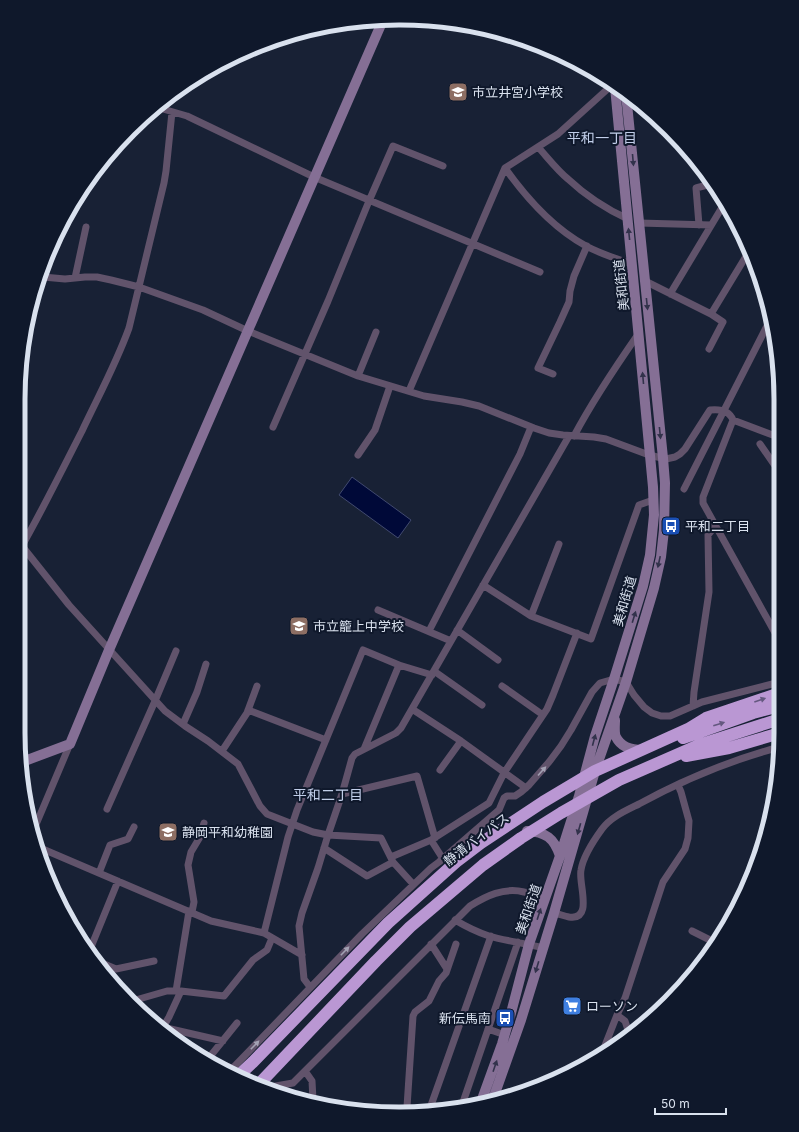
<svg xmlns="http://www.w3.org/2000/svg" width="799" height="1132" font-family="Inter,'Noto Sans JP',sans-serif">
	<style>
		.water { fill: #000938; stroke: #414a6f }
		.lines { fill: none; stroke-linecap: round; stroke-linejoin: round }
		.street { stroke: #61536b; stroke-width: 7 }
		.secondary { stroke: #856f95; stroke-width: 10 }
		.highway { stroke: #ba97d3; stroke-width: 12 }
		.oneway { fill: #32324b }
		.oneway2 { fill: #64587f }
		.oneway3 { fill: #a3a1b3 }
		.labels { text-anchor: middle; dominant-baseline: central; stroke-width: 4; stroke-linejoin: round; paint-order: stroke }
		.poi-label { font-size: 13px; fill: #d9e1ee; stroke: #0f182b; text-anchor: start }
		.street-label { font-size: 13px; fill: #d9e1ee; stroke: #0f182b }
		.neighbourhood-label { font-size: 14px; fill: #c1cee9; stroke: #0f182b }
		.rim { fill: none; stroke: #d9e1ee; stroke-width: 5 }
	</style>
	<rect width="100%" height="100%" fill="#182135"/>
	<!-- water -->
	<path class="water" d="M352,477L411,520L398,538L339,495Z"/>
	<g class="lines">
		<!-- street -->
		<path class="street" d="M156,107L187,116L210,127L314,177L540,272
			M538,147C548,158 557,170 568,179C585,195 606,209 628,219
			M505,168C527,199 553,228 586,246C601,254 617,259 632,264
			M639,223L711,225
			M699,225L696,188L711,184
			M43,277L65,279L85,277H97L111,280L139,287L203,310L248,331L358,376L424,396L462,402L479,406L534,428L549,433L563,435L594,437L606,439L649,455L666,459L675,457L680,454L685,449L710,410C720,409 729,410 733,420L703,497V503L779,640
			M75,278L86,227
			M645,281L711,314L723,322L709,349
			M670,294L724,204
			M711,314L748,253
			M553,374L538,368L560,322L569,302L570,291L574,276L587,246
			M358,376L376,332
			M409,391L505,168L558,134L612,85
			M733,420L778,437
			M273,427L328,301L369,201L393,146L443,166
			M574,436C593,400 616,366 639,333
			M760,444L778,470
			M358,455L375,430L390,386
			M684,489L769,322
			M22,546L69,605L165,711L185,726L208,741L238,764L260,806L267,814L313,832L328,835L381,838L393,862L413,884
			M18,553C41,513 61,472 82,431C98,397 116,364 129,328L164,183L166,171L172,112
			M483,585L531,616L591,639L639,505L653,500
			M378,610L451,641
			M531,616L559,544
			M457,630L498,660
			M429,631L520,454L531,427
			M434,671L482,705
			M502,686L543,715
			M693,706L694,692L709,592L708,535L715,526
			M412,709L461,741L526,788
			M248,710L326,740
			M183,724L197,692L206,664
			M364,749L399,665
			M222,751L247,713L257,686
			M440,770L461,741
			M342,794L417,776L435,838
			M107,809L155,701L176,651
			M32,834L70,744
			M431,840L443,859
			M38,847L211,921L264,933L302,955
			M324,848L367,876L393,862
			M391,857L431,840L489,803L504,773L547,709L553,695L577,633
			M99,873L110,845L128,839L134,827
			M192,912L194,902L188,865L191,852L200,837L204,823
			M554,913C559,914 564,916 569,917C594,921 578,883 581,870C583,857 594,840 602,829C611,817 625,811 639,804C683,780 731,760 780,747
			M455,920C465,926 477,932 489,936C506,941 525,943 543,948
			M692,931L716,943
			M264,933L288,837L297,810L363,650L399,665L432,675
			M431,944L447,969
			M89,952L118,881
			M97,961L116,969L154,961
			M310,987L304,979L299,926L302,913L318,868L328,835L342,794L352,758L355,754L396,733L401,728L569,436
			M176,991L189,911
			M132,1001L167,991H180
			M162,1027L223,1041
			M162,1029L169,1017L181,991L224,996L253,960L267,950L272,938
			M488,1029L505,1035
			M629,1033L625,1021L617,1015L625,998L663,882L685,849L688,838L689,821L681,792L678,785
			M604,1048L617,1015
			M208,1059L237,1023
			M209,1060L232,1068
			M305,1071L312,1081L313,1100
			M228,1073L362,934L431,868L439,862L499,810L504,798L507,796H515L521,792L529,785L549,762L561,746L571,730L592,692L600,683L614,679L626,682L634,695L644,707L652,713L661,716H670L702,702L780,682
			M270,1087L293,1083L470,906C486,896 504,887 524,892C531,893 538,897 544,899
			M461,1108L518,942
			M405,1111L407,1107L413,1016L415,1012L429,1001L439,981L446,973L456,944
			M429,1111L491,936"/>
		<!-- secondary -->
		<path class="secondary" d="M615,720C615,725 614,733 616,737C621,747 632,750 642,750
			M22,762L70,744L109,650L383,20
			M527,831C546,832 554,838 560,856
			M493,1099L521,1020L554,913L595,771L626,682L654,588L661,557L664,530L665,483L663,458L626,94
			M481,1102L502,1044L511,1013L529,944L560,856L579,796L595,736L614,679L643,586L650,555L654,515L653,487L615,87"/>
		<!-- highway -->
		<path class="highway" d="M683,738L753,713L780,706
			M686,756L729,748L780,733
			M237,1077L253,1062L388,923L456,862L481,843L543,802L595,771L688,729L706,718L780,693
			M260,1083L376,961L410,927L483,865L521,838L561,813L619,780L699,745L780,719"/>
	</g>
	<!-- one-way arrows -->
	<defs><path id="oneway-solid" d="M-6-.8H1V-3.2L6.5 0L1 3.2V.8H-6Z"/></defs>
	<g class="oneway">
		<use href="#oneway-solid" transform="translate(633 160) rotate(85)"/>
		<use href="#oneway-solid" transform="translate(629 234) rotate(-96)"/>
		<use href="#oneway-solid" transform="translate(647 304) rotate(84)"/>
		<use href="#oneway-solid" transform="translate(643 378) rotate(-95)"/>
		<use href="#oneway-solid" transform="translate(660 433) rotate(84)"/>
		<use href="#oneway-solid" transform="translate(659 562) rotate(102)"/>
		<use href="#oneway-solid" transform="translate(634 617) rotate(-73)"/>
		<use href="#oneway-solid" transform="translate(594 740) rotate(-75)"/>
		<use href="#oneway-solid" transform="translate(579 829) rotate(106)"/>
		<use href="#oneway-solid" transform="translate(539 914) rotate(-72)"/>
		<use href="#oneway-solid" transform="translate(537 967) rotate(107)"/>
		<use href="#oneway-solid" transform="translate(495 1066) rotate(-71)"/>
	</g>
	<g class="oneway2">
		<use href="#oneway-solid" transform="translate(760 700) rotate(-19)"/>
		<use href="#oneway-solid" transform="translate(719 724) rotate(-18)"/>
	</g>
	<g class="oneway3">
		<use href="#oneway-solid" transform="translate(542 771) rotate(-48)"/>
		<use href="#oneway-solid" transform="translate(345 951) rotate(-46)"/>
		<use href="#oneway-solid" transform="translate(255 1045) rotate(-46)"/>
	</g>
	<!-- icons -->
	<defs>
		<g id="school-square" transform="scale(1)"><rect x="-9" y="-9" width="18" height="18" rx="4" fill="#8d6e63" stroke="#0f182b"/><path d="M0-5L7-2L0 1L-7-2ZM-4 1L0 2.5L4 1V4Q0 6-4 4Z" fill="#fff"/></g>
		<g id="bus-square" transform="scale(1)"><rect x="-9" y="-9" width="18" height="18" rx="4" fill="#1a4fb4" stroke="#0f182b"/><path d="M-5-6H5V4H4V6H2V4H-2V6H-4V4H-5ZM-3.5-4V0h7V-4ZM-3.5 1.2v1.5H-2V1.2ZM2 1.2v1.5H3.5V1.2Z" fill="#fff"/></g>
		<g id="supermarket-square" transform="scale(1)"><rect x="-9" y="-9" width="18" height="18" rx="4" fill="#3f7fe0" stroke="#0f182b"/><path d="M-6-5.5h2.5l.6 2H6L4.5 2H-2.5L-4.4-4H-6ZM-1.5 3.2a1.3 1.3 0 1 0 .1 0ZM3 3.2a1.3 1.3 0 1 0 .1 0Z" fill="#fff"/></g>
	</defs>
	<g fill-rule="evenodd">
		<use href="#school-square" x="458" y="92"/>
		<use href="#bus-square" x="671" y="526"/>
		<use href="#school-square" x="299" y="626"/>
		<use href="#school-square" x="168" y="832"/>
		<use href="#supermarket-square" x="572" y="1006"/>
		<use href="#bus-square" x="505" y="1018"/>
	</g>
	<g class="labels">
		<!-- poi labels -->
		<g class="poi-label">
			<text x="472" y="92">市立井宮小学校</text>
			<text x="685" y="526">平和二丁目</text>
			<text x="313" y="626">市立籠上中学校</text>
			<text x="182" y="832">静岡平和幼稚園</text>
			<text x="586" y="1006">ローソン</text>
			<text x="491" y="1018" text-anchor="end">新伝馬南</text>
		</g>
		<!-- street labels -->
		<g class="street-label">
			<text transform="translate(621 285) rotate(-96)">美和街道</text>
			<text transform="translate(624 601) rotate(-74)">美和街道</text>
			<text transform="translate(476 839) rotate(-37)">静清バイパス</text>
			<text transform="translate(528 909) rotate(-71)">美和街道</text>
		</g>
		<!-- neighbourhood labels -->
		<g class="neighbourhood-label">
			<text x="602" y="137">平和一丁目</text>
			<text x="328" y="794">平和二丁目</text>
		</g>
	</g>
	<!-- crop -->
	<path d="M0 0H799V1132H0ZM399 25H400A374 374 0 0 1 774 399V733A374 374 0 0 1 400 1107H399A374 374 0 0 1 25 733V399A374 374 0 0 1 399 25Z" fill="#0f182b" fill-rule="evenodd"/>
	<path class="rim" d="M399 25H400A374 374 0 0 1 774 399V733A374 374 0 0 1 400 1107H399A374 374 0 0 1 25 733V399A374 374 0 0 1 399 25Z"/>
	<!-- scale -->
	<path d="M655 1108v6h71v-6" fill="none" stroke="#d9e1ee" stroke-width="2"/>
	<text x="661" y="1108" font-size="12" fill="#d9e1ee" stroke="#0f182b" stroke-width="3" paint-order="stroke">50 m</text>
</svg>
